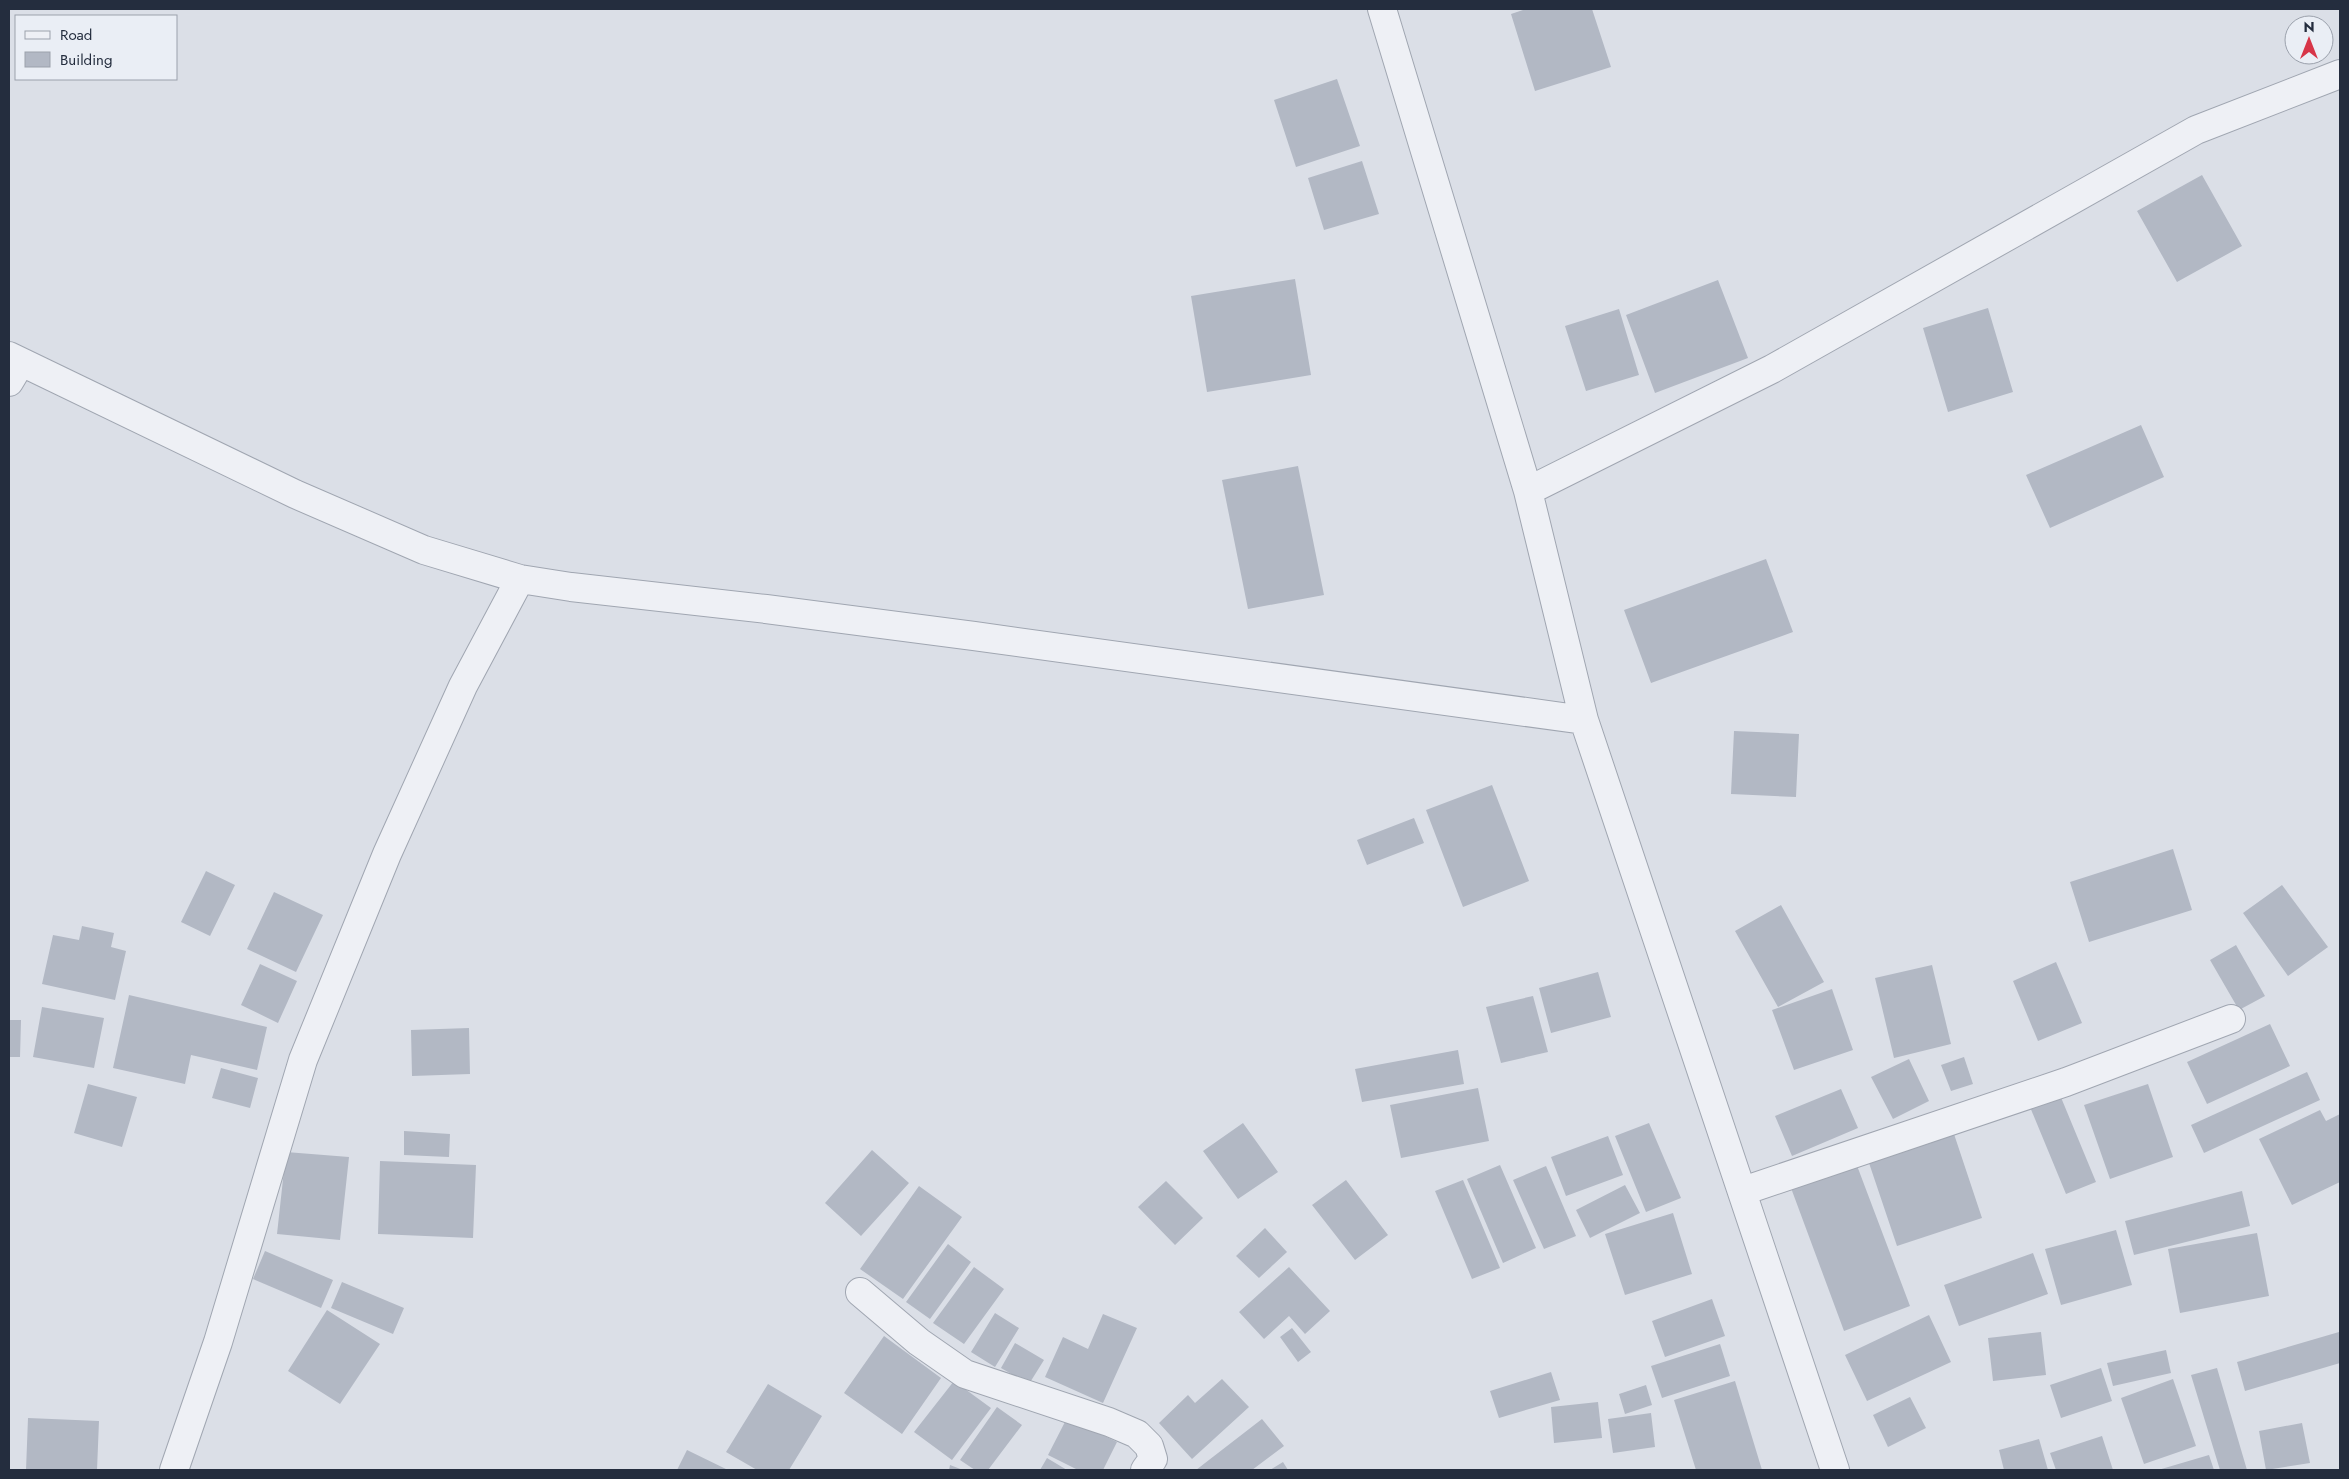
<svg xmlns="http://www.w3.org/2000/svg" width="2349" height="1479" font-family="Jost,sans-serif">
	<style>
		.building { fill: #b2b8c4 }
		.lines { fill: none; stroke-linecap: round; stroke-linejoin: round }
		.minor-casing { stroke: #a0a6b1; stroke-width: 30 }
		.minor { stroke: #eef0f5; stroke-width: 28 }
	</style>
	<rect width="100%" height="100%" fill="#dbdfe7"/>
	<!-- building -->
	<path class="building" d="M1526,9H1592L1611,67L1535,91L1511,14Z
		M1337,79L1360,146L1296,167L1274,100Z
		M1362,161L1379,214L1324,230L1308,178Z
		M2202,175L2242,246L2177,282L2137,211Z
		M1295,279L1311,375L1207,392L1191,296Z
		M1718,280L1748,358L1655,393L1626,315Z
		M1988,308L2013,392L1948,412L1923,328Z
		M1619,309L1639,375L1586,391L1565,326Z
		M2141,425L2164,477L2050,528L2026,475Z
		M1298,466L1324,595L1248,609L1222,480Z
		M1766,559L1793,632L1651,683L1624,610Z
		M1734,731L1799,734L1796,797L1731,794Z
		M1492,785L1529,881L1463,907L1426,810Z
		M1414,818L1424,843L1367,865L1357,840Z
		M2173,849L2192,910L2089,942L2070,882Z
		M206,871L235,885L210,936L181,922Z
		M2282,885L2328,947L2288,976L2243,913Z
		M274,892L323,915L296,972L247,949Z
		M1781,905L1824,982L1778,1007L1735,931Z
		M82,926L114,933L111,947L126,951L115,1000L42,984L53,935L79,940Z
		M2236,945L2265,996L2239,1010L2210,960Z
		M2056,962L2082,1023L2038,1041L2013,981Z
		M260,964L297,981L278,1023L241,1005Z
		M1932,965L1951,1044L1894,1058L1875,978Z
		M1598,972L1611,1017L1551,1033L1539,988Z
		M1832,989L1853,1050L1794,1070L1772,1010Z
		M129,995L267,1027L257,1070L191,1055L185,1084L113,1068Z
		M1533,996L1548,1052L1501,1063L1486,1007Z
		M42,1007L104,1018L94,1068L33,1057Z
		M9,1020H21L20,1057H9Z
		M2270,1024L2290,1066L2207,1104L2187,1062Z
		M469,1028L470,1074L412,1076L411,1030Z
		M1458,1050L1464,1084L1362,1102L1355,1069Z
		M1964,1057L1973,1084L1951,1091L1941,1065Z
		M1909,1059L1929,1101L1893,1119L1871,1077Z
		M221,1068L258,1078L250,1108L212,1098Z
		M2307,1072L2320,1100L2204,1153L2191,1125Z
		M88,1084L137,1097L122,1147L74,1133Z
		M2148,1084L2173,1157L2110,1179L2084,1105Z
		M1478,1088L1489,1141L1401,1158L1390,1105Z
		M1841,1089L1858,1128L1792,1156L1775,1116Z
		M2060,1095L2096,1182L2066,1194L2030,1107Z
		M2320,1110L2326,1121L2340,1114V1182L2292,1205L2259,1139Z
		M1243,1123L1278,1172L1238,1199L1203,1151Z
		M1649,1123L1681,1198L1646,1212L1615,1136Z
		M404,1131L450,1134L449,1157L404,1155Z
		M1953,1131L1982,1218L1897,1246L1868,1160Z
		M1608,1136L1623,1175L1566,1196L1551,1157Z
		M872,1150L909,1183L861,1236L825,1203Z
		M286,1152L349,1157L340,1240L277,1234Z
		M380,1161L476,1165L473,1238L378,1234Z
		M1856,1163L1910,1306L1844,1331L1791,1188Z
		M1500,1165L1536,1248L1503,1263L1467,1179Z
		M1546,1166L1576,1236L1544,1249L1513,1180Z
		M1346,1180L1388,1235L1355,1260L1312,1205Z
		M1463,1180L1500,1268L1472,1279L1435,1191Z
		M1166,1181L1203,1218L1175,1245L1138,1207Z
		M1625,1185L1640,1213L1590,1238L1576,1210Z
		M919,1186L962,1217L903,1299L860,1269Z
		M2242,1191L2250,1226L2134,1255L2125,1221Z
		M1673,1213L1692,1274L1625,1295L1605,1234Z
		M1265,1228L1287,1252L1259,1278L1236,1256Z
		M2116,1230L2132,1285L2061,1305L2045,1249Z
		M2257,1233L2269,1296L2180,1313L2168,1249Z
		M948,1244L971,1262L930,1319L906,1302Z
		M265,1251L333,1280L321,1308L253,1279Z
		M2033,1253L2048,1294L1959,1326L1944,1285Z
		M974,1267L1004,1289L964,1344L933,1323Z
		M1289,1267L1330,1311L1305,1334L1289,1316L1264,1339L1239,1312Z
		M342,1282L404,1308L393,1334L331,1308Z
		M1712,1299L1725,1336L1665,1357L1652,1321Z
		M327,1310L380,1344L340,1404L288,1371Z
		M995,1313L1019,1328L995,1367L971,1352Z
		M1103,1314L1137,1328L1103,1403L1045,1377L1063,1337L1088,1349Z
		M1929,1315L1951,1362L1867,1401L1845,1355Z
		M1292,1328L1311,1352L1298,1362L1280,1337Z
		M2041,1332L2046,1375L1993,1381L1988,1338Z
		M2339,1332L2340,1363L2245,1391L2237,1362Z
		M884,1336L941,1378L902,1434L844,1393Z
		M1015,1343L1044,1360L1029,1384L1001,1368Z
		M1720,1344L1730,1376L1662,1398L1651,1366Z
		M2166,1350L2171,1373L2113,1386L2107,1363Z
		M2101,1368L2112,1401L2061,1418L2050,1385Z
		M2217,1368L2247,1470H2220L2191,1375Z
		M1551,1372L1560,1400L1499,1418L1490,1391Z
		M1222,1379L1249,1407L1192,1459L1159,1423L1188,1395L1195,1403Z
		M2173,1379L2196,1446L2144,1464L2121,1398Z
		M954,1381L991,1408L952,1460L914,1432Z
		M1735,1381L1762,1470H1696L1674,1400Z
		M768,1384L822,1416L789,1470H757L726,1452Z
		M1646,1385L1652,1405L1625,1414L1619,1394Z
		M1910,1397L1926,1428L1888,1447L1873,1415Z
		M1598,1402L1602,1438L1554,1443L1551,1407Z
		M997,1407L1022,1425L988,1470H975L960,1460Z
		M1651,1413L1655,1447L1613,1453L1608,1419Z
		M28,1418L99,1421L97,1470H26Z
		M1067,1418L1117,1442L1103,1470H1078L1048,1455Z
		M1262,1419L1284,1446L1252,1470H1196Z
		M2302,1423L2310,1463L2266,1470L2259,1431Z
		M2102,1436L2113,1470H2056L2050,1453Z
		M2039,1439L2048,1470H2004L1999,1450Z
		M687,1450L728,1470H677Z
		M2209,1455L2214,1470H2158Z
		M1047,1458L1067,1470H1040Z
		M1283,1462L1288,1470H1270Z
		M950,1465L963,1470H949Z"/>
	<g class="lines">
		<!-- minor casing -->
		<g class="minor-casing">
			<path id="minor" d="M1382,9L1528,491L1584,720L1835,1470
				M9,356L295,494L424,550L520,579L571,587L766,609L974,636L1584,720
				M9,382L21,362
				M1528,491L1772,369L2196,130L2340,74
				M1743,1191L2066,1082L2231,1019
				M860,1292L919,1342L965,1374L1109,1422L1137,1434L1149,1446L1153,1459L1145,1470
				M174,1470L218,1342L303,1060L387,854L463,686L520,579"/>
		</g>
		<!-- minor -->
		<use href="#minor" class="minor"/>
	</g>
	<!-- border -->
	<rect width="2349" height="1479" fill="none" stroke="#242d3e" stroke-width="20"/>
	<!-- legend -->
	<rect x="15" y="15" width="162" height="65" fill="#eaeef5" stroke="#9ba1ac"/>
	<rect x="25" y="31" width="25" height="8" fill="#eef0f5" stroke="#9ba1ac"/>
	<text x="60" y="40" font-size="15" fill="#242d3e">Road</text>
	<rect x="25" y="52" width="25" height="15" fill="#b2b8c4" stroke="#9ba1ac"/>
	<text x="60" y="65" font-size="15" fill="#242d3e">Building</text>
	<!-- north arrow -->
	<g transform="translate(2309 40)"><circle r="24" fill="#eaeef5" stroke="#9ba1ac"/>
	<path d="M0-4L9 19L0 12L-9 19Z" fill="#d73548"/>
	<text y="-8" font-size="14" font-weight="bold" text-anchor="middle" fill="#242d3e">N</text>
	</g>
</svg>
